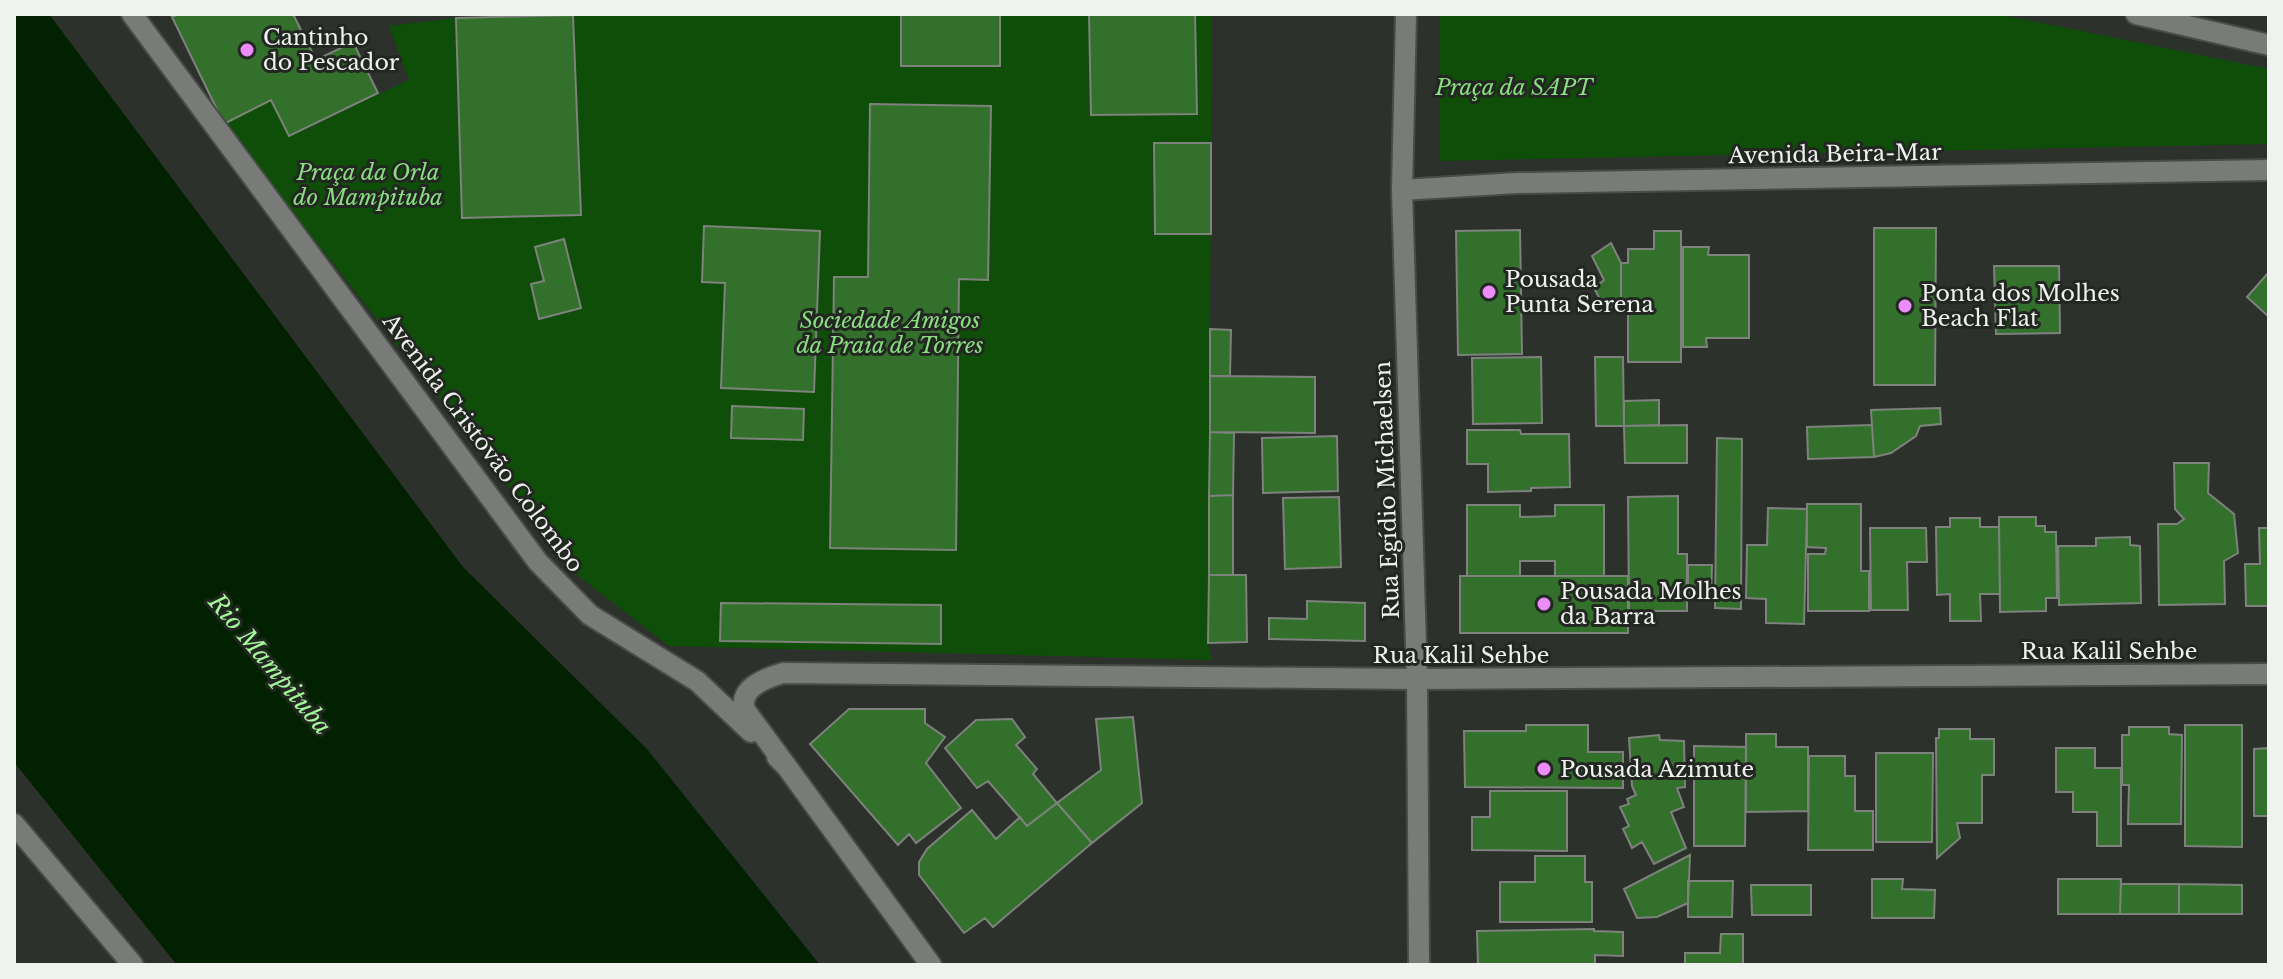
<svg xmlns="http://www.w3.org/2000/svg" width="2283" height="979" font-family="'Libre Baskerville',serif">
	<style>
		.green { fill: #0e4e08 }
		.water { fill: #012100 }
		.building { fill: #32702c; stroke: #7e827d; stroke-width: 2 }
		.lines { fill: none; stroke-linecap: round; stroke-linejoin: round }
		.minor-casing { stroke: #484c47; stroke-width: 24 }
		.minor { stroke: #797b78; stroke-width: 20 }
		.poi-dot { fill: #ec8cfb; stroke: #232722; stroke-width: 3 }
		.labels { text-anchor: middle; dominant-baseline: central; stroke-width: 6; stroke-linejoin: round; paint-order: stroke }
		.poi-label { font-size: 22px; fill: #f0f2ef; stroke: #232722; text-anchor: start }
		.park-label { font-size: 22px; font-style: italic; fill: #8add81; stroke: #232722 }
		.street-label { font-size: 22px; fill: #f0f2ef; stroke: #232722 }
		.water-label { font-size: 24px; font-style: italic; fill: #a4f89a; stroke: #232722 }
	</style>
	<rect width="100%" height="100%" fill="#2d312c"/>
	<!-- green -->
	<path class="green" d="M596,14H1212L1208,643L1212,660L669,646L577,575L224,124L271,100L290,136L409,80L389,26L456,18Z
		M1440,14H1997L2269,69V144L1440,161Z"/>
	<!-- water -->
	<path class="water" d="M14,14H49L463,567L647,749L820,965H177L14,762Z"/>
	<!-- building -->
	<path class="building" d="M179,14H293L316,60L353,42L378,93L289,136L271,100L224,124L172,17Z
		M901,14H1000V66H901Z
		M1089,14H1195L1197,114L1091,115Z
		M573,15L581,215L462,218L456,18Z
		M870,104L991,106L988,280L959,279L956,550L830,548L834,277H868Z
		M1154,143H1211V234H1155Z
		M704,226L820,231L814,392L721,388L725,283L702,282Z
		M1874,228H1936L1935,385H1874Z
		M1520,230L1522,354L1458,355L1456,231Z
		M1654,231H1681V362H1628V308H1621V263H1628V249H1654Z
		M564,239L581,308L539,319L531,284L544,281L535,247Z
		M1611,243L1621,263V308L1604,307L1594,288L1604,280L1592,256Z
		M1683,247H1709L1708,255H1749V338H1706L1707,347H1683Z
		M1994,266H2059L2060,333L1996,334Z
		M2269,272V317L2247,297Z
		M1210,329L1231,330L1230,376H1210Z
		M1541,357L1542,423L1473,424L1472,358Z
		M1595,357H1623L1624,426H1596Z
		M1210,376L1315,377V433L1210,432Z
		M1659,400V425L1624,426V401Z
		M732,406L804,409L803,440L731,438Z
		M1940,408L1941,424L1920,426L1916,436L1891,453L1874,457L1871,410Z
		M1687,425V463H1625L1624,426Z
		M1872,425L1874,457L1808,459L1807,427Z
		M1467,430H1520L1521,434H1569L1570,487L1531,488V491L1488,492V464H1467Z
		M1210,432L1234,433L1233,495L1209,496Z
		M1337,436L1338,491L1263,493L1262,438Z
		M1717,438L1742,439L1741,609L1715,608Z
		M2174,463H2209L2208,493L2234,514L2238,553L2224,561L2225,604L2159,605L2158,524H2177L2184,519L2175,509Z
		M1233,495V575H1209V496Z
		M1678,496V554H1687V611H1629L1628,497Z
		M1339,497L1341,567L1285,569L1283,498Z
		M1807,504H1861V571H1869V611H1808V554H1825L1826,548L1807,547Z
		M1467,505H1520V517L1555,516V505H1604V576H1555V561H1520V576H1467Z
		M1768,508L1807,509L1804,624L1766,623V599L1746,598L1747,545H1767Z
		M1999,517H2036V526H2045V532H2056L2057,598H2046V611L2000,612Z
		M1950,518H1980V527H1999L2000,594H1980L1981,621H1950V594L1937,595L1936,527H1950Z
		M1870,528H1926L1927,562H1907L1908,610H1871Z
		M2259,528H2269V606H2246L2245,564H2260Z
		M2130,537V545L2140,546L2141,603L2059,605L2058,546H2096V538Z
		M1688,565H1712L1711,596H1688Z
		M1209,575H1246L1247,642L1208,643Z
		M1460,576H1628V633H1460Z
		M1307,601L1365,603V641L1269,639V618L1307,619Z
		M721,603L941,605V644L720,641Z
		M849,709H925V723L945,737L926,763L961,808L916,843L909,834L898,845L810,744Z
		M1133,717L1142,803L1092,843L1057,803L1101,770L1096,719Z
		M1012,719L1025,737L1016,745L1037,769L1033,774L1057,803L1027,826L988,781L977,788L945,748L976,720Z
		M1526,725H1588V752H1623V788L1465,787L1464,731H1526Z
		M2185,725H2242V847L2185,846Z
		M2129,727H2169V734L2182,735L2181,824H2128L2129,785H2122V735H2129Z
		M1939,729H1970V739H1994V775H1982V823H1957L1960,838L1937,858L1936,738H1939Z
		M1746,734H1776V747H1808V811L1746,812Z
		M1659,735L1660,740L1684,741L1685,787L1677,788L1684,807L1671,812L1686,848L1654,864L1642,842L1632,848L1623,829L1629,826L1620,807L1629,804L1627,799L1636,795L1632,786L1629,738Z
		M1694,746L1746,747L1745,846H1694Z
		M2056,748H2095V768H2121V846H2097V812H2073V792H2056Z
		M2269,748V816H2254V749Z
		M1876,753H1933L1932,842H1876Z
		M1809,756H1845V776H1855V811H1873V850H1808Z
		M1490,791H1567V851L1472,850V817H1490Z
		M1057,803L1092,843L993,927L985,918L964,933L919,875V862L927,849L972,810L996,839L1020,817L1027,826Z
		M1690,855L1688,903L1657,917L1637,918L1624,889Z
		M1535,856H1585V882H1592V922H1500V882H1535Z
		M1872,879H1903L1902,889L1935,890L1934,918H1872Z
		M2058,879H2121L2120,914H2058Z
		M1688,881H1733L1732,917H1688Z
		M2121,884H2179V914H2120Z
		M2179,884L2242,885V914H2179Z
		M1751,885H1811V915H1752Z
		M1594,929V931L1623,932V956L1595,955V965H1478L1477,931Z
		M1721,934H1743V965H1685V953H1720Z"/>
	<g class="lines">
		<!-- minor casing -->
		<g class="minor-casing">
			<path id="minor" d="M132,14L538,562L590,615L697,681L751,732
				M1406,14L1402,190L1417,679L1419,965
				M2136,14L2269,45
				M1402,190L1517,183L2269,170
				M777,757L787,767L931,965
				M787,767L745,710C738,688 766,678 783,673L1417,679L2269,674
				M14,824L133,965"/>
		</g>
		<!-- minor -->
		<use href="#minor" class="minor"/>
	</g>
	<!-- markers -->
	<g class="poi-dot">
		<circle cx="247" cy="50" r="8"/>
		<circle cx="1489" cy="292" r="8"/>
		<circle cx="1905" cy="306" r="8"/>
		<circle cx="1544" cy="604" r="8"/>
		<circle cx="1544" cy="769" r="8"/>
	</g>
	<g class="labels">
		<!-- poi labels -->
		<g class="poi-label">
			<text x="263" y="37">Cantinho<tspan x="263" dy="25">do Pescador</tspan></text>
			<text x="1505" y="279">Pousada<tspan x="1505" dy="25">Punta Serena</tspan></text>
			<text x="1921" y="293">Ponta dos Molhes<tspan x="1921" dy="25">Beach Flat</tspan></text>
			<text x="1560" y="591">Pousada Molhes<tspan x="1560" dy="25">da Barra</tspan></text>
			<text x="1560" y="769">Pousada Azimute</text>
		</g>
		<!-- park labels -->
		<g class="park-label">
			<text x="1514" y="87">Praça da SAPT</text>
			<text x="368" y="172">Praça da Orla<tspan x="368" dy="25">do Mampituba</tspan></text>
			<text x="890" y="320">Sociedade Amigos<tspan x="890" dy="25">da Praia de Torres</tspan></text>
		</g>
		<!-- street labels -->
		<g class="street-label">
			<text transform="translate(1835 154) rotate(-1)">Avenida Beira-Mar</text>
			<text transform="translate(483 443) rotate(53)">Avenida Cristóvão Colombo</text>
			<text transform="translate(1387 490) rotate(-92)">Rua Egídio Michaelsen</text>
			<text x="2109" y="651">Rua Kalil Sehbe</text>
			<text x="1461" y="655">Rua Kalil Sehbe</text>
		</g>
		<!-- water labels -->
		<g class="water-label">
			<text transform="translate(270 664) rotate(50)">Rio Mampituba</text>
		</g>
	</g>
	<!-- border -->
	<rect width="2283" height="979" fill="none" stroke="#f0f2ef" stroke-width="32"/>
</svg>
